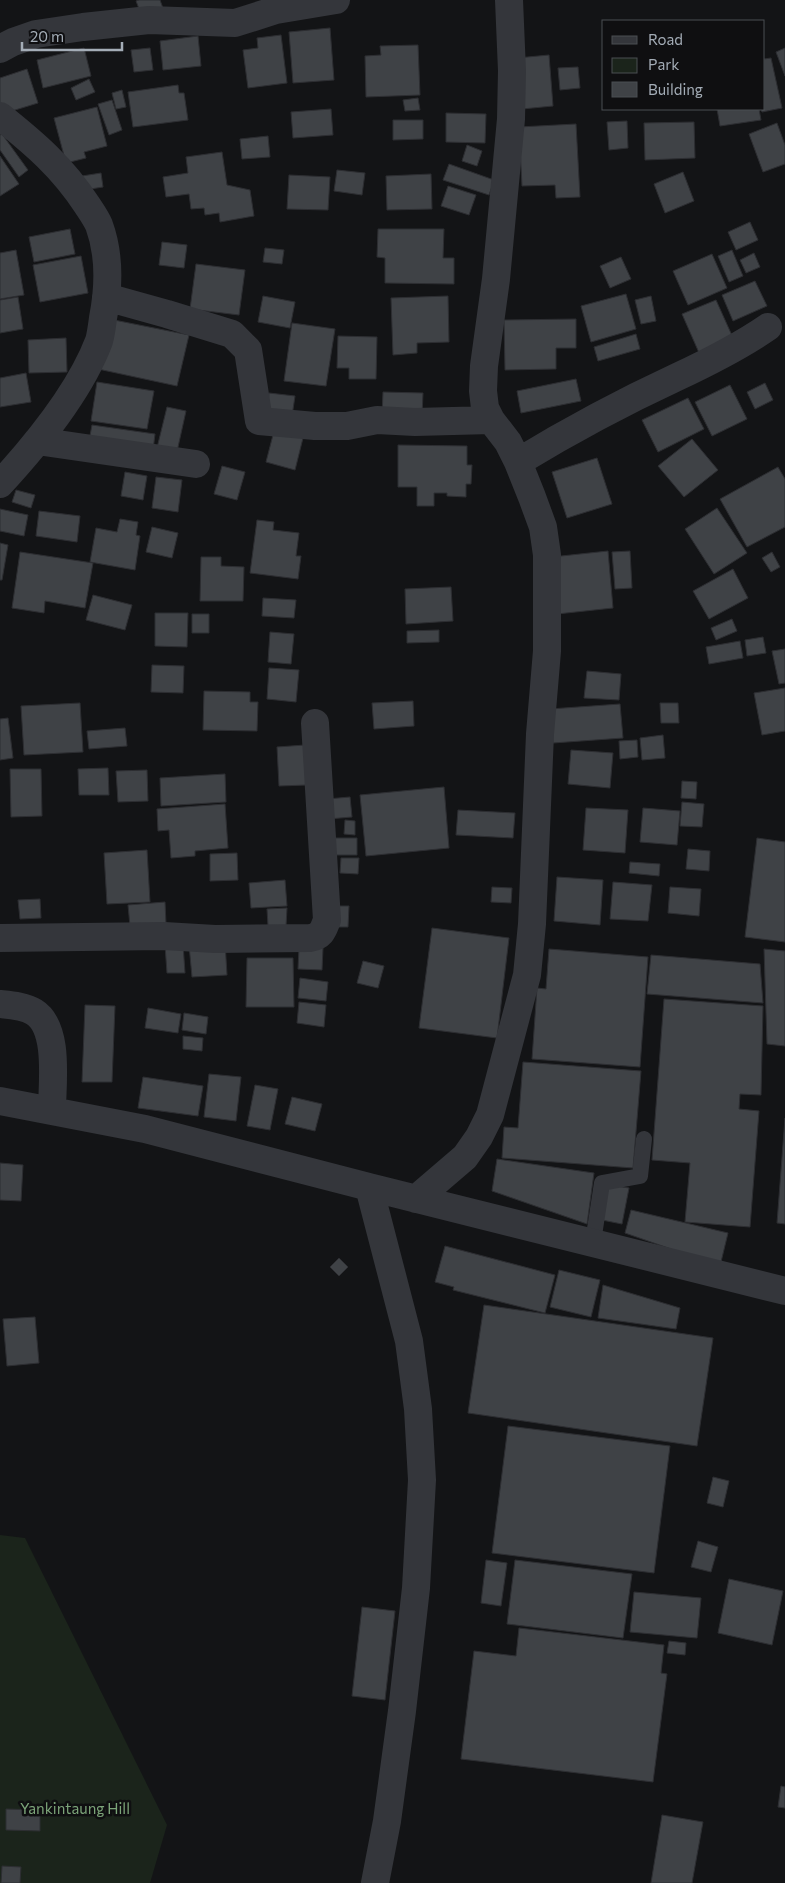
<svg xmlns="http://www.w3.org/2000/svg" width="785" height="1883" font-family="Commissioner,sans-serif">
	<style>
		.green { fill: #1b241b }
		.building { fill: #3f4246; stroke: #2d2e32 }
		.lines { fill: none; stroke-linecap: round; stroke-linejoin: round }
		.lane { stroke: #34363b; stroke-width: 16 }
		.street { stroke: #34363b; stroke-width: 28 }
		.labels { text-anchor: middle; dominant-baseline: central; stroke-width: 5; stroke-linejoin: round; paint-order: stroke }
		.park-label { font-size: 15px; fill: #7ca479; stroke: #0f0f11 }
	</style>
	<rect width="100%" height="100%" fill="#131416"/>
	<!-- green -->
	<path class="green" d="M0,1535L25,1538L167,1825L150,1883H0Z"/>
	<!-- building -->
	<path class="building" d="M139,0H160L164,11L143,19L136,1Z
		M330,28L334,80L293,83L289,32Z
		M281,35L287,83L248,88L243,50L258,48L257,38Z
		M198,36L201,66L163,70L160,41Z
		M418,45L420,95L366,97L365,56L381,55L380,46Z
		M84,48L91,76L43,88L37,60Z
		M150,48L153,70L134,72L131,50Z
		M785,48V76L776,52Z
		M549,55L553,106L522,109L517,58Z
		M771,58L782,108L762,112L761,109H764V59Z
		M578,67L580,88L560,90L558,68Z
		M27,69L38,103L2,114L0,107V78Z
		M89,79L95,92L76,100L71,88Z
		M178,85L179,93H184L188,120L133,127L128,92Z
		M122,90L126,107L116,109L112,93Z
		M418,98L420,110L405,111L403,100Z
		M112,100L122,130L109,135L98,104Z
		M97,107L107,146L84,152L86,158L66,163L54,118Z
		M331,109L333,135L293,138L291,112Z
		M717,109H759L761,120L720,126Z
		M446,113L486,114L485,143L446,142Z
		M393,120H423V139L393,140Z
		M627,121L628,148L609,150L607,122Z
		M694,122L695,158L645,160L644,123Z
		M777,123L785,145V164L763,172L749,134Z
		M576,124L580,197L556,198L555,185L522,186L519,127Z
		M2,134L28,170L19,177L0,150V135Z
		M268,136L270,157L242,159L240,139Z
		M467,145L482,151L477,166L462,161Z
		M222,152L227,185L250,190L254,216L220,222L219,213L205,215L204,208L191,209L189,194L166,197L163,177L188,173L186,157Z
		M0,156L19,184L0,196Z
		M449,164L494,180L489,195L443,180Z
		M337,170L365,173L362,195L334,191Z
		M683,172L694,201L665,213L654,184Z
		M101,173L103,187L84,190L82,176Z
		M431,174L432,209L387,210L386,176Z
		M289,175L330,177L328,210L287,209Z
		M448,186L476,195L469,215L441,206Z
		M750,222L758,240L736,250L728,232Z
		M70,229L75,254L34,262L29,237Z
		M378,229H444L443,258H454V284L385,283V258L377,257Z
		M162,242L187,245L184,268L159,265Z
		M265,248L284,250L282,264L263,262Z
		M16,250L24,295L0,299V253Z
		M732,250L743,276L729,282L718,256Z
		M754,253L760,267L746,273L740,260Z
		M712,254L727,288L688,305L673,271Z
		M81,256L88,293L40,302L33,265Z
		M621,257L631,279L610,288L600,266Z
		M196,264L245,270L239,315L190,309Z
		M755,281L767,306L733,321L722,295Z
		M626,294L636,329L591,342L581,306Z
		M263,296L295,302L290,328L258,322Z
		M448,296L449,342L417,343V353L393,355L391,298Z
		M651,296L656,321L641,324L635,300Z
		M18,297L23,329L0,333V300Z
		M716,300L734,340L700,355L682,314Z
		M109,319L189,335L177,386L98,369Z
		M576,319V348H556V369L505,370L504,320Z
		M292,323L335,329L326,386L284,381Z
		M636,334L640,349L598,361L594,347Z
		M338,336L377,337L376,379H349V368H337Z
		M66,338L67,372L29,373L28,340Z
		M26,373L31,402L0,407V378Z
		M576,379L581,401L521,413L517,391Z
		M97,382L154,391L147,429L91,421Z
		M765,383L773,400L755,409L747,392Z
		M730,385L747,419L712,436L695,402Z
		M383,392L423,393L422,416H382Z
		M269,393L295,396L292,416L267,413Z
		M688,398L704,429L658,452L642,420Z
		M167,407L186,411L176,456L156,452Z
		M92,425L155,434L153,450L89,441Z
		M274,431L303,438L295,470L266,462Z
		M692,439L718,470L684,497L658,466Z
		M398,445L467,446V465H472L471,484H466V497L447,496V493H434V506H417V487H398Z
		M597,458L612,504L567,518L552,472Z
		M222,466L245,472L237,500L214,494Z
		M778,467L785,479V527L747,547L720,499Z
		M125,472L147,476L143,500L121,496Z
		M156,477L182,480L178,512L152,508Z
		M16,490L35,495L31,508L12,502Z
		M717,508L747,553L714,574L685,529Z
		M0,509L28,515L24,536L0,531Z
		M39,511L80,516L77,542L36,536Z
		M120,519L138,522L136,535L140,536L135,570L90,562L96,528L117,532Z
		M257,520L274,522L273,530L299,533L296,556H301L298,579L250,573Z
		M152,527L178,533L172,558L146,552Z
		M0,543L8,545L2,580H0Z
		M608,551L613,608L557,614L552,557Z
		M630,551L632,588L615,589L612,552Z
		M20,552L93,563L85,608L45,601L44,613L12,608Z
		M772,552L780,567L771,572L762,558Z
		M201,557H221V566L244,567L243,601H200Z
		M733,569L748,598L709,619L693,591Z
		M451,587L453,621L406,624L405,589Z
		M93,595L132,605L125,630L86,620Z
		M263,598L296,600L294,618L262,616Z
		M155,613H188L187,647L155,646Z
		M192,614H209V633H192Z
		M732,619L737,631L716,640L711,628Z
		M439,630V642L407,643V631Z
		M270,632L294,634L291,664L268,662Z
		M763,637L766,653L747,656L745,640Z
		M740,641L743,658L709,664L706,647Z
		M785,649V683L779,684L772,651Z
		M152,665L184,666L183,693L151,692Z
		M269,668L299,670L296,702L267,699Z
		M587,671L621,674L619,700L584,698Z
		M785,688V731L762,735L754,693Z
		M204,691L250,692V702H258L257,731L203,730Z
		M413,701L414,726L374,729L372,703Z
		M80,703L83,752L24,755L21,706Z
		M660,703H678L679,723H661Z
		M620,704L623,738L553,743L550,709Z
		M8,718L13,758L0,760V719Z
		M125,728L127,746L89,749L87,731Z
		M663,735L665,758L642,760L640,738Z
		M637,740L638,757L620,759L619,741Z
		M305,745L307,785L279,786L277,747Z
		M571,750L613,753L610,788L568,784Z
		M108,768L109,795H79L78,769Z
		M10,769H41L42,816L11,817Z
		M147,770L148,801L118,802L116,771Z
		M225,774L226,802L161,806L160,778Z
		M682,781L697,782L696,799L681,798Z
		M444,787L449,848L366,856L360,795Z
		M350,797L352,817L328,819L327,799Z
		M682,802L704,804L702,827L680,826Z
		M225,804L228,848L195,851V856L171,858L169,830L158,831L157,809Z
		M586,808L628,810L625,853L583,850Z
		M643,808L680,811L677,845L640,842Z
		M458,810L515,813L513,838L456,835Z
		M345,820L355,821V835L344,834Z
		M333,838H357V855H333Z
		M757,838L785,842V942L745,937Z
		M688,849L710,851L709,871L686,869Z
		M147,850L150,902L107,904L104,853Z
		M237,853L238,880L210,881V854Z
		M341,858H359L358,874L340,873Z
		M630,862L660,864L659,876L629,873Z
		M557,877L603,880L600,925L554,921Z
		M285,880L287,906L251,908L249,883Z
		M613,882L652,885L648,921L610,919Z
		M492,887L512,888L511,903L491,902Z
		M670,887L701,889L699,916L668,913Z
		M40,899L41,918L20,919L18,900Z
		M165,902L166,924L130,926L128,905Z
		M331,906H349L348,927H332Z
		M287,908L286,926H268L267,909Z
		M432,928L509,938L497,1038L419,1028Z
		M225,942L227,975L192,977L189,945Z
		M183,944L185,973H167L165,945Z
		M299,948H323L322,970L298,969Z
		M549,949L648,957L640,1067L532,1059L537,988L546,989Z
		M764,949L785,951V1046L767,1044Z
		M651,955L760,964L763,1003L647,994Z
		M247,958H293L294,1007H246Z
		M363,961L384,966L378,988L357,983Z
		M300,978L328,982L326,1001L298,998Z
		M664,999L763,1006L761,1095L740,1094L739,1109L759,1111L750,1227L685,1222L690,1163L652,1160Z
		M299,1002L326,1005L324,1027L297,1023Z
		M85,1005L115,1006L112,1082H82Z
		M148,1008L181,1014L178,1033L145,1028Z
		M184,1013L208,1017L206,1034L182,1030Z
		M183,1036L203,1038L202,1051L183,1049Z
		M523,1062L641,1071L633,1168L502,1158L504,1127L518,1128Z
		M209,1074L241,1077L236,1121L204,1117Z
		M143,1077L203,1086L198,1116L138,1108Z
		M255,1085L278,1089L270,1130L247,1126Z
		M292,1097L322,1104L315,1131L285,1124Z
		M785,1118V1224L777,1223Z
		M497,1159L594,1173L587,1224L492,1191Z
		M0,1163L23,1165L21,1201L0,1200Z
		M609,1185L629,1188L622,1224L602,1220Z
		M631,1210L728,1233L720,1266L625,1233Z
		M445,1246L555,1275L545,1313L453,1290L454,1287L435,1282Z
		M339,1258L348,1267L339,1276L330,1267Z
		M559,1270L600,1280L591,1317L550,1307Z
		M603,1285L680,1308L676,1329L598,1318Z
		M484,1305L713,1338L697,1446L468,1413Z
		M35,1317L39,1363L7,1366L3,1319Z
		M508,1426L670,1446L654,1573L492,1553Z
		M713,1477L729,1481L723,1507L707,1503Z
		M698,1541L718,1547L711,1572L691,1567Z
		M486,1560L507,1563L501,1606L481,1603Z
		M515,1560L632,1574L623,1638L507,1624Z
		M729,1579L783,1591L772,1645L718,1633Z
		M634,1592L701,1598L697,1638L630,1632Z
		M362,1607L395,1611L385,1700L352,1696Z
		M519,1628L664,1645L661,1673L667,1674L653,1782L461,1759L474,1651L516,1656Z
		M669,1641L686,1643L685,1655L667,1653Z
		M781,1786L785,1787V1808L778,1807Z
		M6,1809L40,1810V1831L6,1830Z
		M662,1815L703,1822L692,1883H651Z
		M2,1866L21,1867L20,1883H1Z"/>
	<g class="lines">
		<!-- lane -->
		<path class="lane" d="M593,1242L602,1183L640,1176L644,1139"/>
		<!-- street -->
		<path class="street" d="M0,49L13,42L36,34L83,27L149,20L235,23L276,10L336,0
			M0,116C35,144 62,167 87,205C91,211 96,218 99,225C110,255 109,287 103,318C102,326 101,334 99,341C80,391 36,445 0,484
			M106,297L167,314L232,334L248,350L259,421L315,426H347L377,420L415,422L491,420
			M37,441L196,464
			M518,462C569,431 623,402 677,377C709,362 739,347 768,327
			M0,938L164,936L215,939L310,938C322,936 323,930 327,920L315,723
			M0,1004C10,1005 25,1006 34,1012C60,1028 52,1084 52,1111
			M0,1101L145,1129L369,1187L409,1341L418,1409L422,1480L416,1588L402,1711L387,1821L375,1883
			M369,1187L785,1291
			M416,1199L465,1157L479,1137L490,1115L527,975L532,924L540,734L547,651V555L543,527L532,497L518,462L508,442L491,420L485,408L483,391L484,366L496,279L511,119L512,71L509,0"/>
	</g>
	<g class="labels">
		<!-- park labels -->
		<g class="park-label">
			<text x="75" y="1808">Yankintaung Hill</text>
		</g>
	</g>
	<!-- legend -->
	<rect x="602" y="20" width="162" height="90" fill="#0f0f11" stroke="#4b4e53"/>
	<rect x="612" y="36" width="25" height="8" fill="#34363b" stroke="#4b4e53"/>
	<text x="648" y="45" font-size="15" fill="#a4adb7">Road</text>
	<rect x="612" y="58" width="25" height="15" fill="#1b241b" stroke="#4b4e53"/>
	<text x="648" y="70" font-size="15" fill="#a4adb7">Park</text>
	<rect x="612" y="82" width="25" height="15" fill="#3f4246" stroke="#4b4e53"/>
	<text x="648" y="95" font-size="15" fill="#a4adb7">Building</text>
	<!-- scale -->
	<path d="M22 42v8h100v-8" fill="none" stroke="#a4adb7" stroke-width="2.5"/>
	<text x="30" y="42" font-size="15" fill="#a4adb7" stroke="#0f0f11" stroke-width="4" paint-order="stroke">20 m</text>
</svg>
